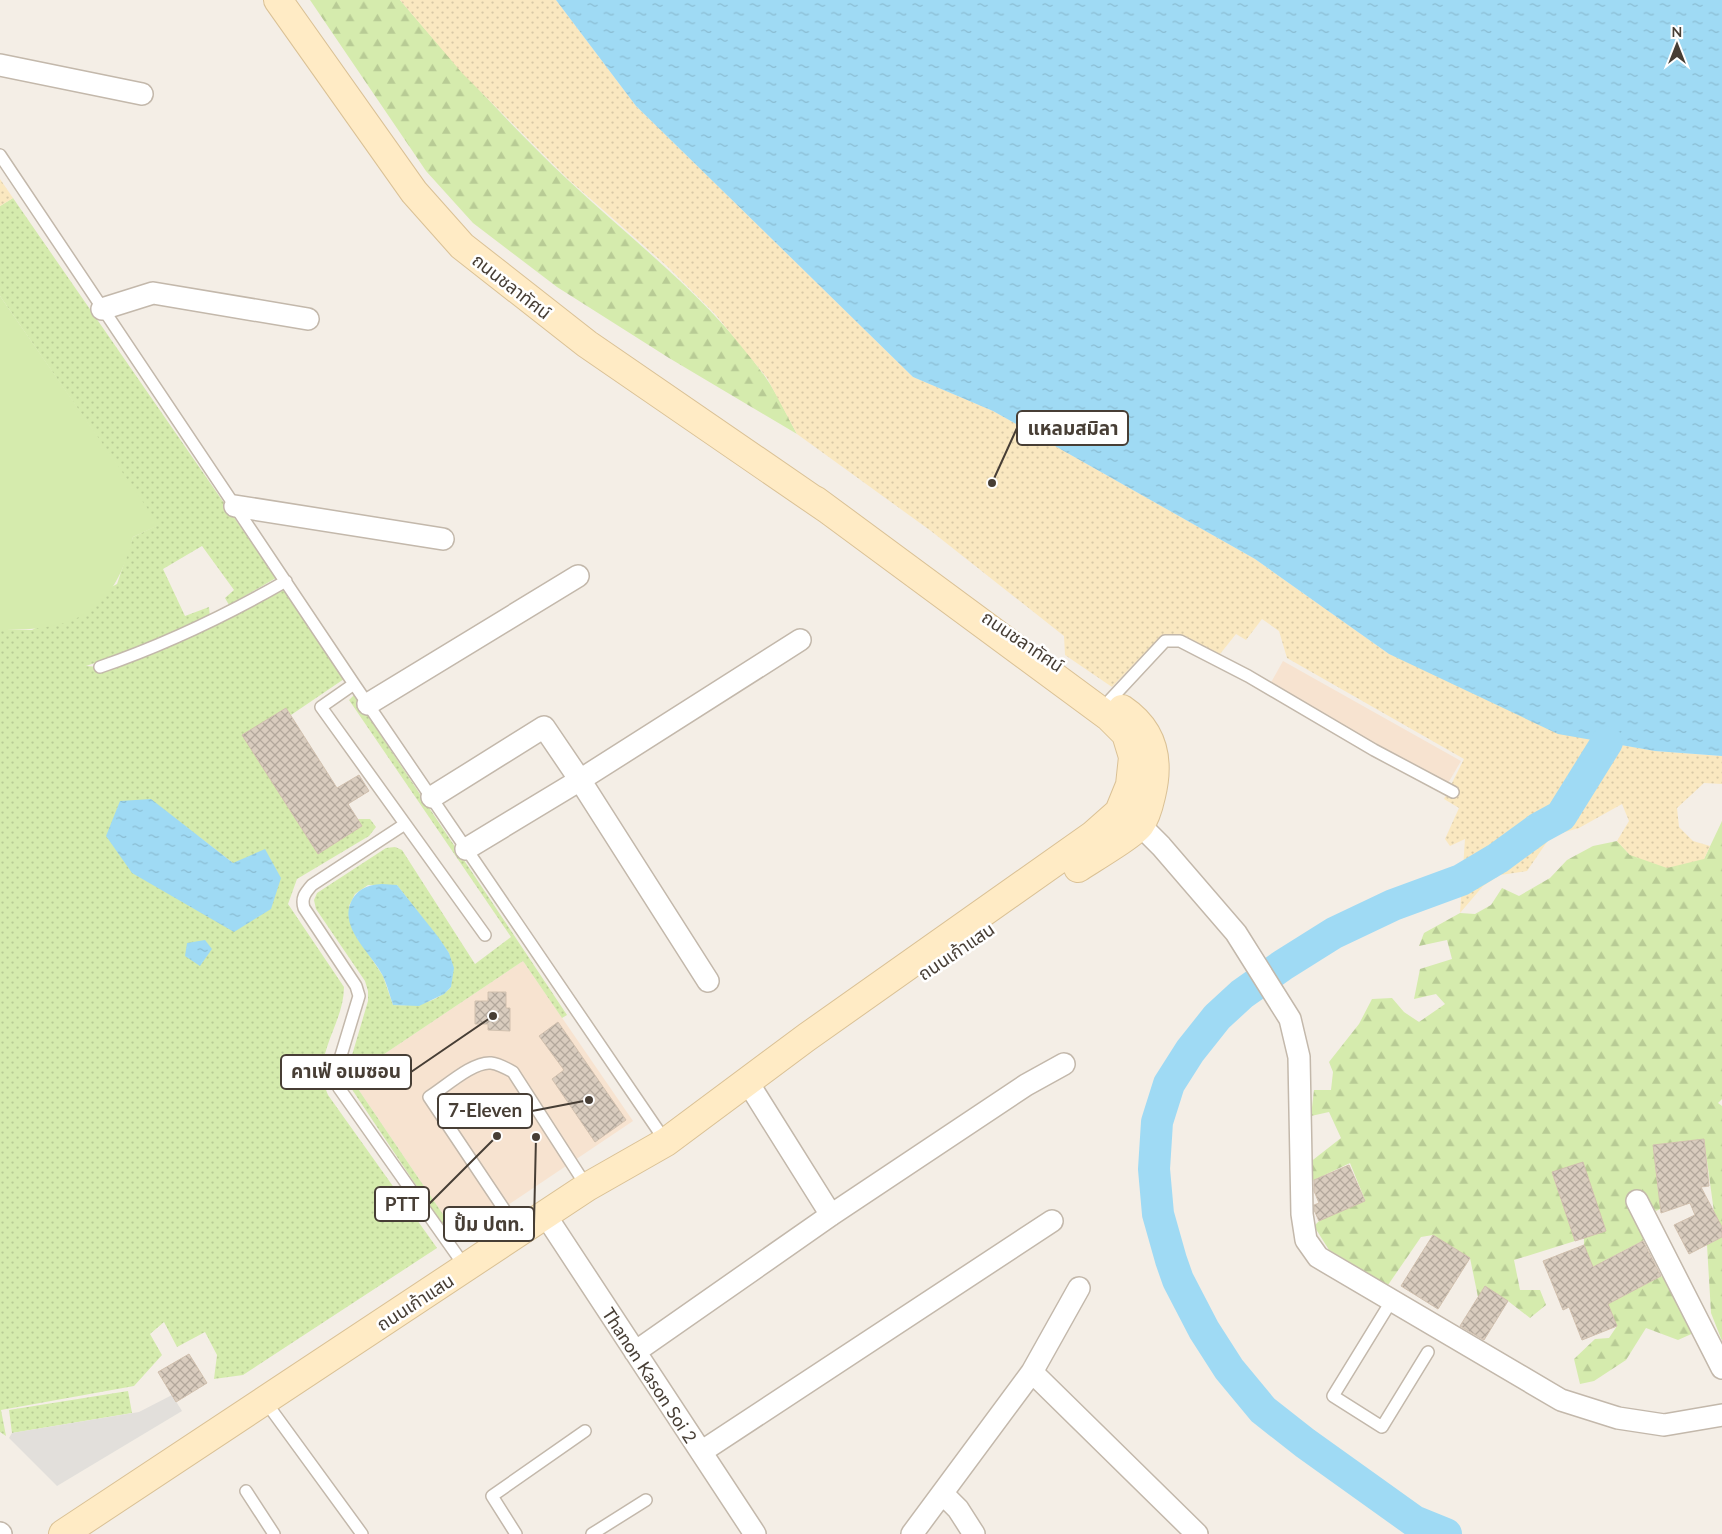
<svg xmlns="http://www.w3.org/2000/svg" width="1722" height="1534" font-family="Lato,'Noto Sans Thai',sans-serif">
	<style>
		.commercial { fill: #f7e3d0 }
		.grass { fill: url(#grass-dots); fill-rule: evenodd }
		.forest { fill: url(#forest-firs) }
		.sand { fill: url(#sand-dots) }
		.pitch { fill: #d5ebad }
		.parking { fill: #e2dfdb }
		.water { fill: url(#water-ripples) }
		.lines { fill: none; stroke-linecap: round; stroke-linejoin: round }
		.river { stroke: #9fdaf4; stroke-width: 32 }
		.building { fill: url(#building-cross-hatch); stroke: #d1c0ae }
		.service-casing { stroke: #c3b8ab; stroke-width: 14 }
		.minor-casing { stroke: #c3b8ab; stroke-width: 24 }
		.secondary-casing { stroke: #dac195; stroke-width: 30 }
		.service { stroke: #fff; stroke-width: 11 }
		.minor { stroke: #fff; stroke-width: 21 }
		.secondary { stroke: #ffebc5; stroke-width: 28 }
		.labels { text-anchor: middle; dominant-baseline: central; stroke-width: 5; stroke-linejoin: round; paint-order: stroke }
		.street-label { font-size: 18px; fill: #473e35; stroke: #fff }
		.leader { fill: none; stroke: #473e35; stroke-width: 2 }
		.callout-dot { fill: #473e35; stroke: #fff; stroke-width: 2 }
		.callout { fill: #fff; stroke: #473e35; stroke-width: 2 }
		.callout-label { font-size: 19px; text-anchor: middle; font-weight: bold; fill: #473e35 }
	</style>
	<defs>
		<pattern id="grass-dots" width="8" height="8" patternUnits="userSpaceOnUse" patternTransform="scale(1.25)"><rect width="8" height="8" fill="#d5ebad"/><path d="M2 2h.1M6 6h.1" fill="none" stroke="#b8cb95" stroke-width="1.8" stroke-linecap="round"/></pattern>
		<pattern id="forest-firs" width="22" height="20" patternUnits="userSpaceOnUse" patternTransform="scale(1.25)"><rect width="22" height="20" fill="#d5ebad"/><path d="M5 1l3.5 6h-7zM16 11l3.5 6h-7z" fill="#b8cb95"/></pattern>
		<pattern id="sand-dots" width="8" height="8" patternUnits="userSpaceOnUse" patternTransform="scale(1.25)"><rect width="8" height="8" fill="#fae8c0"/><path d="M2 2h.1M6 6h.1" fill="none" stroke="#d8c8a6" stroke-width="1.8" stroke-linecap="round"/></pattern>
		<pattern id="water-ripples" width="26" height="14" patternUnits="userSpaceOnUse" patternTransform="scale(1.25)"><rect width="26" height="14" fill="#9fdaf4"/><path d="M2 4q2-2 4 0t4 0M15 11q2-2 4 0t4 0" fill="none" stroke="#8abcd2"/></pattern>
		<pattern id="building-cross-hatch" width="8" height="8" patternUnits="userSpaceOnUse" patternTransform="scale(1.25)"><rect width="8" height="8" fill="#d9ccbe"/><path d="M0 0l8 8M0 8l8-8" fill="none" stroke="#b2a79b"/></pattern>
	</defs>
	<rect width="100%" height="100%" fill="#f4eee6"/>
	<!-- commercial -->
	<path class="commercial" d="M1283,661L1461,761L1447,785L1269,686Z
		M523,961L633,1121L459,1238L350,1077Z"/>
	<!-- grass -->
	<path class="grass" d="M13,198L276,578L229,605L225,598L234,590L202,546L163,569L185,616L209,607L210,618L147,645L86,666L114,668L221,623L285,589L344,679L291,715L286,708L242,735L318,854L362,826L358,819H370L376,827L369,836L297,879L288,904L344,987C344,1018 321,1045 322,1077C322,1082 326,1089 328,1095L437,1248L243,1375L214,1379L217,1355L205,1332L177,1347L164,1322L150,1334L162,1355L134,1386L1,1410L6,1436L0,1432V630H32L117,584L133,537L158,525L0,296V206ZM119,801L198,836L233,863Z
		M354,695L567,1015L562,1018L523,961L350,1077L459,1238L452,1239L345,1079L368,1001V991L365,981L316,909L314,900L317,893L386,848L395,847L402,850L475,964L511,937L349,700ZM368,885H397L449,953L451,987C435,1004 415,1006 393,1005L383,976L354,932L349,906L355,894Z
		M128,1391L132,1413L12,1433L9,1410Z"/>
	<!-- forest -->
	<path class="forest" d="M310,0H400C453,63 508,123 568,180C636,244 712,300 766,378C778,395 787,416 797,434L669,358L557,287L473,223L426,171Z
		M1722,821V1099L1718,1103L1722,1106V1227L1714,1212L1704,1139L1653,1145L1658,1191L1677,1201L1656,1211L1643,1196L1648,1238L1602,1262L1620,1297L1666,1274L1698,1331L1678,1340L1646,1328L1626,1360L1594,1381L1580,1384L1574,1359L1595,1339L1609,1338L1617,1326L1593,1272L1584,1245L1583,1162L1552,1173L1575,1241L1514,1260L1520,1290H1540L1546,1305L1530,1318L1508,1301L1485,1287L1478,1297L1470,1258L1433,1235L1421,1237L1388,1285L1329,1250L1314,1226L1319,1221L1365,1200L1350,1163L1310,1182L1309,1163L1341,1138L1329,1112L1311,1116L1314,1090H1331L1333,1072L1329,1062L1359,1024L1372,999L1392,998L1404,1012L1419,1022L1445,1004L1436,994L1414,999L1420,969L1452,959L1447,940L1419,946L1424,933L1460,913L1475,914L1491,905L1502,888L1519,896L1550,878L1567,860L1593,846L1617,841L1630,855L1704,859Z
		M1722,1237V1341L1711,1313L1707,1245Z"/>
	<!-- sand -->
	<path class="sand" d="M400,0H556L636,106L913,377L993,411L1255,559L1389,654L1607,742L1655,751L1722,756V784L1704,783L1677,808L1679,827L1693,841L1710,846L1704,859L1667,868L1630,855L1617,841L1629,821L1622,804L1579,828L1551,836L1527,871L1500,875L1483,886L1460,913L1465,839L1450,846L1445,839L1459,808L1444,799L1464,759L1287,658L1279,631L1262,619L1246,640L1236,634L1220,654L1171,635L1159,638L1112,687L1065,655L1064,636L931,531L797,434L767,378L715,314L668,267L569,180L462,73Z
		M0,179L13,198L0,206Z"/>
	<!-- pitch -->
	<path class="pitch" d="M0,296L159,525L133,537C113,614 76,630 0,630Z"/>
	<!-- parking -->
	<path class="parking" d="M172,1395L182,1411L57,1486L9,1438L12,1433L139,1412Z"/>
	<!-- water -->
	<path class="water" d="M556,0H1722V756L1655,751L1558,734L1389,654L1255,559L993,411L913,377L636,106Z
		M151,799L233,863L265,849L281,878L271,909L234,932L132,873L106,836L120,801Z
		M382,884L397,885L439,938L449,953L454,968L451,987L444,994L419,1006L393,1005C390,996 387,985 383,976C372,954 339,928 351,902C358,888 368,885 382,884Z
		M205,940L212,949L200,966L185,956L187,943Z"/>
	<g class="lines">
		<!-- river -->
		<path class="river" d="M1446,1534L1414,1521L1305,1443L1263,1410L1229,1369L1204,1330L1178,1280L1171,1260L1158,1214L1154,1169L1157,1122L1169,1084L1190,1051L1217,1017L1242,994L1283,965L1334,933L1393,905L1461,880L1498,858L1539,828L1561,816L1607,742"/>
	</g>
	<!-- building -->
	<path class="building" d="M286,708L337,788L359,775L369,791L348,804L362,826L318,854L242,735Z
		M488,992H506V1008H510V1031L488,1030V1024H475V1001H488Z
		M558,1022L626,1120L595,1142L552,1079L564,1070L539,1036Z
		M1704,1139L1709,1186L1701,1187L1722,1227V1237L1689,1254L1674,1225L1695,1215L1690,1203L1661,1213L1653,1145Z
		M1583,1162L1606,1231L1575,1241L1552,1172Z
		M1349,1165L1365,1201L1319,1221L1314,1210V1205L1319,1203L1314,1191V1180Z
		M1433,1235L1470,1258L1438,1309L1401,1286Z
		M1643,1241L1661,1276L1608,1304L1617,1326L1582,1340L1569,1307L1563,1310L1543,1261L1584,1245L1593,1267Z
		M1485,1286L1508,1301L1484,1340L1460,1326Z
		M189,1354L207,1383L176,1402L158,1372Z"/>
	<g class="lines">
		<!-- service casing -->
		<g class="service-casing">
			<path id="service" d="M0,155L354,684L666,1142
				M100,667C167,644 225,616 286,581
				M354,684L321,707L485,935
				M1110,700L1165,641H1180L1248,676L1374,750L1453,792
				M405,824L312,885C305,893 301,898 304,908L356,986L359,996L336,1072V1080L339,1088L466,1268
				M520,1233L429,1097C444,1088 473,1061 491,1063C499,1064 506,1068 513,1072L587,1187
				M1392,1300L1333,1396L1382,1427L1428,1352
				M265,1401L362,1534
				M246,1491L274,1534
				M516,1534L492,1496L585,1431
				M592,1534L646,1500"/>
		</g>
		<!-- minor casing -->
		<g class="minor-casing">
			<path id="minor" d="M0,65L142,94
				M102,309L153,293L308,319
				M235,506L443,539
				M368,704L578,576
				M432,797L544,727L580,780L708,981
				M1128,818L1140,825L1161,846L1236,933L1290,1019L1299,1057L1302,1214L1306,1240L1318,1257L1561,1400L1618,1418L1664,1425L1722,1415
				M466,849L580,780L800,640
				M747,1081L831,1215
				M1637,1201L1722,1368
				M546,1216L755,1534
				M635,1352L831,1215L1026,1085L1064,1064
				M1032,1372L1197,1534
				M701,1452L1052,1221
				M943,1494L958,1509L974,1534
				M0,1533L1,1534
				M912,1534L1032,1372L1079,1288"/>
		</g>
		<!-- secondary casing -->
		<g class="secondary-casing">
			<path id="secondary" d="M278,0L414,192L462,246L587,344L830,511
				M1078,868C1090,860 1134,834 1140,825C1146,817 1149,805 1151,796C1160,760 1153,730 1122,709
				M63,1534L587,1187L666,1142L807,1037L1093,835L1119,812L1130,785L1133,757L1126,734L1109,717L815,500"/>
		</g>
		<!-- service -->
		<use href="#service" class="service"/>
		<!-- minor -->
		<use href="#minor" class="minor"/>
		<!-- secondary -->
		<use href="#secondary" class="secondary"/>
	</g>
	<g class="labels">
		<!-- street labels -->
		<g class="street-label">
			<text transform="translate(512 286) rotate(38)">ถนนชลาทัศน์</text>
			<text transform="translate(1023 641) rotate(34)">ถนนชลาทัศน์</text>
			<text transform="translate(956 951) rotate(-34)">ถนนเก้าแสน</text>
			<text transform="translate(415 1302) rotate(-33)">ถนนเก้าแสน</text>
			<text transform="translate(650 1375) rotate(57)">Thanon Kason Soi 2</text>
		</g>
	</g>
	<!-- callouts -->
	<path class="leader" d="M992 483L1017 428M493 1016L411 1072M589 1100L532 1111M497 1136L429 1204M536 1137L534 1224"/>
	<g class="callout-dot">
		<circle cx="992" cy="483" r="5"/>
		<circle cx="493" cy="1016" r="5"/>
		<circle cx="589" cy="1100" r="5"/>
		<circle cx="497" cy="1136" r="5"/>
		<circle cx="536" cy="1137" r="5"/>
	</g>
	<g class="callout">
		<rect x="1017" y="411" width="111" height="34" rx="5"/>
		<rect x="281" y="1055" width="130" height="34" rx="5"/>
		<rect x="438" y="1094" width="94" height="34" rx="5"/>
		<rect x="375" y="1187" width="54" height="34" rx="5"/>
		<rect x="444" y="1207" width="90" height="34" rx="5"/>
	</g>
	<g class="callout-label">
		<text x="1073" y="435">แหลมสมิลา</text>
		<text x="346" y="1078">คาเฟ่ อเมซอน</text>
		<text x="485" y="1117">7-Eleven</text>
		<text x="402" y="1211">PTT</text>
		<text x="489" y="1231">ปั้ม ปตท.</text>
	</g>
	<!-- north arrow -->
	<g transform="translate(1677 45)" stroke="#ffffff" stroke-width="4" paint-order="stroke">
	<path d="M0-4L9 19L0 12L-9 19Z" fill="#473e35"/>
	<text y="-8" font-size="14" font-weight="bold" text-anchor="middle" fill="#473e35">N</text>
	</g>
</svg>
